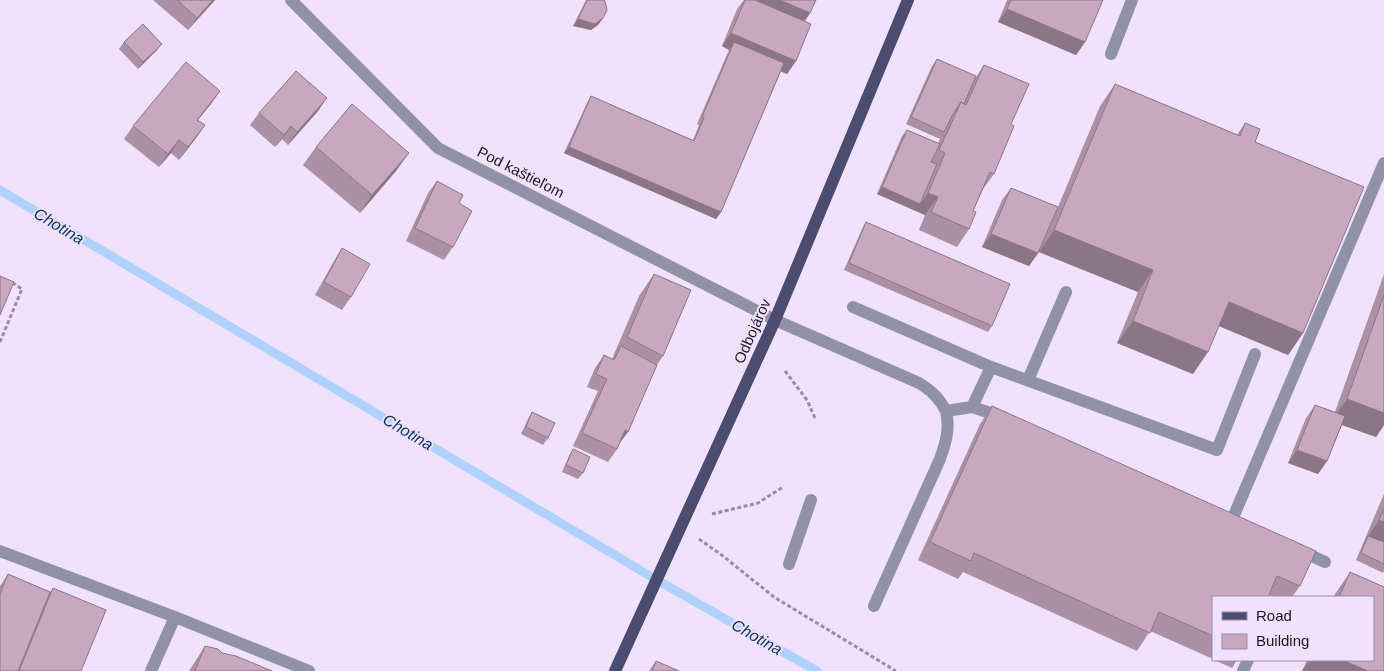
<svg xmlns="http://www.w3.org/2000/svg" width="1384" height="671" font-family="Helvetica,sans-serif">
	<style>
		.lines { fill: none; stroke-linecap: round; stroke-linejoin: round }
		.stream { stroke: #b0d1fb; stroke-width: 9 }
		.path { stroke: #988da1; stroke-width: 3; stroke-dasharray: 4 2.5; stroke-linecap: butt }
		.minor { stroke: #9192a7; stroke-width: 12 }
		.major { stroke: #4b4c70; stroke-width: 12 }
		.wall { fill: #ac90a4 }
		.shaded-wall { fill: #8c7686 }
		.building { fill: #c8a8bf; stroke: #8c7686 }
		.labels { text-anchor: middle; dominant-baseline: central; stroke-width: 4; stroke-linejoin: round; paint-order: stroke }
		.street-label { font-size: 15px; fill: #1d1722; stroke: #f0e1fc }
		.water-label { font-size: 16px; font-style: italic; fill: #0a3567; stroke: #f0e1fc }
	</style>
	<rect width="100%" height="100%" fill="#f0e1fc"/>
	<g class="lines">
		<!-- stream -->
		<path class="stream" d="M0,190L650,576L817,671"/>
		<!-- path -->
		<path class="path" d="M0,342L22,289L10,281
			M785,371L807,400L815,418
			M712,514L758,503L783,487
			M699,539L723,556L774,597L896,671"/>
		<!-- minor -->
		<path class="minor" d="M291,0L438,148L775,320L919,383C932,391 939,398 946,411L972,407L1003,417
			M1111,54L1132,0
			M853,307L991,367L1217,450L1255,354
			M1028,380L1066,292
			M972,407L991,367
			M1232,520L1384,163
			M1299,550L1325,562
			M0,551L175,617L309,671
			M789,564L811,500
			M874,606L940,459C946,442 950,429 946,411
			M151,671L175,617
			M1243,671L1248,660"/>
		<!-- major -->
		<path class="major" d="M615,671L775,320L908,0"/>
	</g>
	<!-- wall -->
	<path class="wall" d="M153,0H215L188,30Z
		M586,0H604L603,18L598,25L591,30L573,26Z
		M744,0H816L810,13L805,21L796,61L787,74L781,71L721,212L716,219L564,153L587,103L591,96L693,140L699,125L697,124L729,50L722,46L737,9Z
		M1007,0H1103L1085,42L1076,55L998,22Z
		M124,42L157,50L138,69L119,49Z
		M937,59L976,77L984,65L1011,124L994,174L983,189L973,211L969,229L957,247L919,230L925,215L877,194L902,136L907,130L938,143L940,139L906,124L932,66Z
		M1115,84L1237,135L1245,123L1255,142L1303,333L1288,355L1219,326L1193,374L1117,343L1138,292L1039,252L1029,266L982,247L1002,200L1011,188L1058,207L1100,106Z
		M220,91L198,120L205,125L196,138L179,160L171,153L159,167L124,139L133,126Z
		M318,111L288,145L282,139L275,147L250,125L259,113Z
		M316,147L396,171L360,213L303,165Z
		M437,181L459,203L453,247L444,260L406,241L428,193Z
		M866,222L992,326L988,332L844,270L862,229Z
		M342,248L351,297L342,310L315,295L334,261Z
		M654,274L663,356L657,365L617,449L608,462L573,446L598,391L587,387L595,368L604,355L612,359L639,296Z
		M1384,274V425L1376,437L1342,425L1327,461L1318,474L1288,463L1306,418L1315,405L1335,412Z
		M992,406L1300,586L1292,597H1273L1269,595L1213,597V659L1150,631L1137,651L963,572L958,579L918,560L980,424Z
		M532,412L548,438L543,445L521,434L528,419Z
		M573,449L583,473L578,479L562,472L569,456Z
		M1384,494V571L1383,573L1356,560Z
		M1350,572L1384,587V671H1302L1307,660H1373V597H1333Z
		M8,574L50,592L53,588L81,671H0V586Z
		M205,646L222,653L272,671H189Z
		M1214,660H1237L1232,668Z
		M656,661L679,671H649Z"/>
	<!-- shaded-wall -->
	<path class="shaded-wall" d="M213,0H215L188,30L197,18Z
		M754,0H780L810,13L795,35Z
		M1007,9L1085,42L1076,55L998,22Z
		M603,18L598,25L591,30L573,26L578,19Z
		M731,33L796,61L787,74L731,50L734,42L729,50L722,46Z
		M162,44L157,50L138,69L143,62Z
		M220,91L211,104L188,132L197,120Z
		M327,98L318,111L288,145L297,132Z
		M205,125L196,138L179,160L188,147Z
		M291,126L282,139L275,147L284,135Z
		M179,140L171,153L159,167L168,154Z
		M569,147L721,212L716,219L564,153Z
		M409,153L396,171L360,213L372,195Z
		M882,187L920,204L928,193L938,197L925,215L877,194Z
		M1054,230L1153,270L1138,292L1039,252Z
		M991,234L1038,253L1029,266L982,247Z
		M1229,302L1303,333L1288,355L1214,324Z
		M1133,321L1208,352L1193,374L1117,343Z
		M1347,399L1384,413V425L1376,437L1331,421Z
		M625,430L628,432L619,444Z
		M1297,450L1327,461L1318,474L1288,463Z
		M1379,520L1384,522V551L1368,536L1364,542Z
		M1310,660H1342L1368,671H1302Z"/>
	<!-- building -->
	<path class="building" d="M177,0H213L197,18Z
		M587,0H604L605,1L607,10L603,18L595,24L578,19Z
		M745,0H755L811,24L796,61L731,33Z
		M780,0H816L810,13Z
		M1011,0H1103L1085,42L1007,9Z
		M143,24L162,44L143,62L124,42Z
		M734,42L784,63L721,212L569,147L591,96L694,141L704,118L702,117Z
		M937,59L976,76L964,104L961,102L953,114L944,132L911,117Z
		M186,62L220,91L197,120L205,125L188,147L179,140L168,154L133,126Z
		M984,65L1029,84L1011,124L1014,126L994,174L990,172L973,211L976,212L969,229L931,212L938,197L928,193L945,153L939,150L961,102L966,105Z
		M296,71L327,98L297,132L291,126L284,135L259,113Z
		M1115,84L1240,136L1245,123L1260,129L1255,142L1364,187L1303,333L1229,302L1208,352L1133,321L1153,270L1054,230Z
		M352,104L409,153L372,195L316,147Z
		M907,130L940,144L931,162L937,164L920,204L882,187Z
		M437,181L463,195L459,203L472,211L453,247L415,228Z
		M1011,188L1058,207L1038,253L991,234Z
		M866,222L1010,284L992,326L849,263Z
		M342,248L370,264L351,297L324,282Z
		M654,274L691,290L663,356L627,337Z
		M0,276L14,282L0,315Z
		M1384,295V413L1347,399Z
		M621,346L657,365L628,432L625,430L617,449L582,433L607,379L596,374L604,355L614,360Z
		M1315,405L1345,416L1327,461L1297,450Z
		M992,406L1316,551L1300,586L1277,576L1268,597H1213V636L1159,612L1150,633L974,553L971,561L930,542Z
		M532,412L555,423L548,438L526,427Z
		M573,449L590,457L583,473L566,465Z
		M1384,509V522L1379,520Z
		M1368,536L1384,542V564L1361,553Z
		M1350,572L1384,587V671H1368L1342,660H1373V597H1339Z
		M8,574L50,592L18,671H0V594Z
		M53,588L106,610L81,671H19Z
		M205,646L218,649L222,653L236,656L272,671H195Z
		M656,661L679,671H652Z"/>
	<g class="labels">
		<!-- street labels -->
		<g class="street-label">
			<text transform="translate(521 172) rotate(27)">Pod kaštieľom</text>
			<text transform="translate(752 331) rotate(-66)">Odbojárov</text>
		</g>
		<!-- water labels -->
		<g class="water-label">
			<text transform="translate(59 226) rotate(31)">Chotina</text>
			<text transform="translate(408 432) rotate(31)">Chotina</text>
			<text transform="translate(757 637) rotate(30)">Chotina</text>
		</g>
	</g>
	<!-- legend -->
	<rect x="1212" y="596" width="162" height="65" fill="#f0e1fc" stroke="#9c90a5"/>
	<rect x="1222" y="612" width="25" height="8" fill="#4b4c70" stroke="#9c90a5"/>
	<text x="1256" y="621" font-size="15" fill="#1d1722">Road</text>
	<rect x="1222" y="634" width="25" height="15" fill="#c8a8bf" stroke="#9c90a5"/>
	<text x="1256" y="646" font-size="15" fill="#1d1722">Building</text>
</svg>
